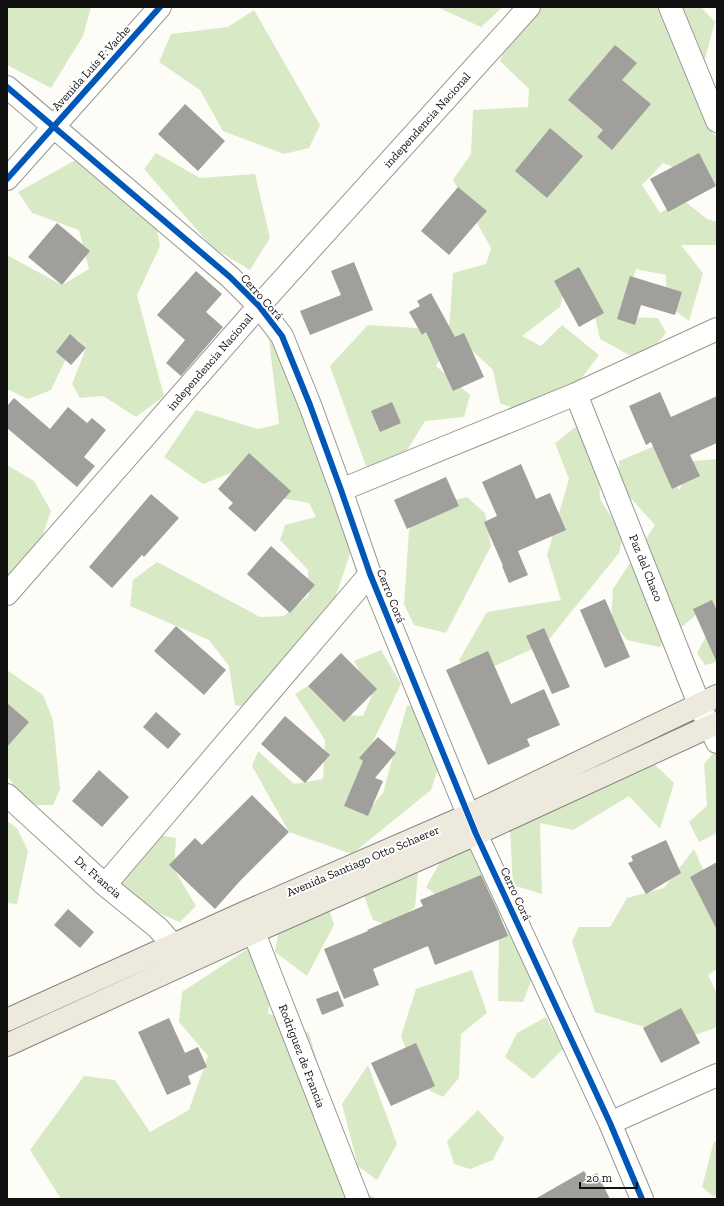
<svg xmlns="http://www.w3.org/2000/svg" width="724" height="1206" font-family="'Zilla Slab',serif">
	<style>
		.forest { fill: #d8eac5 }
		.building { fill: #a19f9c }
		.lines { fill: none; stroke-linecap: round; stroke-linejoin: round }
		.minor-casing { stroke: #979795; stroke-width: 24 }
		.tertiary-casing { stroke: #979795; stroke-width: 24 }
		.primary-casing { stroke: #858482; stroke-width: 24 }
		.minor { stroke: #fffffe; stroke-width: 22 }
		.tertiary { stroke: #fffffe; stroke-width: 22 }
		.primary { stroke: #ede9dc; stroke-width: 22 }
		.cycleway-casing { stroke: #fff; stroke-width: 8 }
		.cycleway { stroke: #0057b8; stroke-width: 6 }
		.labels { text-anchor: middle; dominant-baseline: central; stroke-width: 4; stroke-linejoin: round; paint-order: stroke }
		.street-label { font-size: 12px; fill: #111; stroke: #fff }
	</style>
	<rect width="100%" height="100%" fill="#fdfcf7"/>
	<!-- forest -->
	<path class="forest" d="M7,7H91L83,36L51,88L7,65Z
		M437,7H503L481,27Z
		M525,7H701L715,22L704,62L709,129L717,137V185L663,163L642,185L660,213L682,199L707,219L717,222V245H681L703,273L689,321L667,305L666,275L636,269L620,317L658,318L666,333L642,362L600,339L588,285L566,283L560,307L522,336L541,346L562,325L599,355L559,408L536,417L500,403L493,370L466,345H449L436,366L470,395L464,417L425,421L385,486L372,483L330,366L368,325L449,330L453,273L486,264L491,248L453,180L471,154L473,110L528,107L529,89L500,61L517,14Z
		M254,10L320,125L309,148L284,154L223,131L200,90L159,62L171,34L228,27Z
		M156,153L200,178L255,174L270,238L250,270L212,247L144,169Z
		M83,156L154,212L160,246L137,295L164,396L136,417L103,396L80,398L72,384L86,348L76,338L51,390L28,399L7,389V255L62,285L89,269L79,230L32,213L18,192Z
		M268,331L360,524L329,616L260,710L235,705L229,666L209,640L130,606L133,580L157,562L260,617L284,616L309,595L308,570L280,540L285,525L316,517L309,503L275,497L249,466L203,484L164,457L196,410L258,429L279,424Z
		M583,421L598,442L600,499L623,536L619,553L546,643L472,676L459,660L487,612L561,600L547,555L569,479L555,443Z
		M662,443L679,491L693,461L717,459V662L705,665L697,653L717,616L708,604L659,647L627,640L611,621L613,589L655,525L618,484L619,461Z
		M7,465L34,481L51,511L40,543L7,584Z
		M467,497L485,513L491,546L446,633L414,625L404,604L409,530L430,506Z
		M381,650L401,684L365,758L358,800L373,805L383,793L407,705L432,710L447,742L431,790L352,854L289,832L252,766L258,751L294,784L323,779L325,740L295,694L308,686L339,715L363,716L372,695L354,661Z
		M7,670L43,695L53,720L60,789L53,805H29L7,776V745L16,721L7,703Z
		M717,749V833L699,842L689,822L707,806L704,764Z
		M646,756L674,783L660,829L629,796L573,830L540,823L542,894L513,885L510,830L567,772Z
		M7,821L17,828L28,851L17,904L7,903Z
		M145,833L176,838L174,869L196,906L180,922L125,899L105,885Z
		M453,839L488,850L502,889L475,886L444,901L426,887Z
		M694,849L717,901V969L708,975L717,994V1021L715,1028L684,1039L595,1012L572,941L579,927H610L627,898L664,888Z
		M382,853L418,872L415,907L390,926L373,920L354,869Z
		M320,881L334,925L307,976L275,952L283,905Z
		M520,924L536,968L523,1002L498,1001L499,930Z
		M249,948L275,964L268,1013L309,1033L352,1185L377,1199H61L30,1150L84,1076L115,1080L150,1132L189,1110L208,1056L179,1022L182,992Z
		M472,970L487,1013L461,1034L459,1078L443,1097L420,1086L401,1036L416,989Z
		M546,1017L563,1049L533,1079L505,1057L517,1033Z
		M368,1065L397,1144L377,1180L358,1166L342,1104Z
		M478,1110L504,1138L493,1160L470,1169L454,1164L447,1141Z
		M714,1141L717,1143V1196L714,1197L702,1187Z"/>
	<!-- building -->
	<path class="building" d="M615,45L637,63L622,80L651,104L612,150L597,137L603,130L568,100Z
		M185,104L225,141L198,171L158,134Z
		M550,128L583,156L547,198L515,171Z
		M699,153L716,186L668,212L650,179Z
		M458,187L487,211L449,255L421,231Z
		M57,223L90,251L62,285L28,257Z
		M354,262L373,310L310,335L300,311L341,295L331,271Z
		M579,267L604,313L579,327L554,281Z
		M196,271L222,294L206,312L223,327L181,376L166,363L185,340L157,315Z
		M630,276L682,292L675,315L641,305L635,325L617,319Z
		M431,293L455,337L464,333L484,377L453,391L426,332L422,335L409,312L420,306L417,301Z
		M70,334L86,348L71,365L56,352Z
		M660,392L671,417L717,396V443L690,455L700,476L672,489L651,442L646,445L629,406Z
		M14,398L50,429L68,407L87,423L92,418L106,430L84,457L95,466L77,487L7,428V406Z
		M392,402L401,423L380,432L371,411Z
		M249,453L291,491L255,532L228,508L233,503L218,489Z
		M521,464L536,499L550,493L566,530L518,551L528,575L509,583L502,566H503L484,522L497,516L482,482Z
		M446,477L459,506L407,529L394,500Z
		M151,494L179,518L144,557L142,555L112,588L89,567Z
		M271,546L315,585L290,613L247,574Z
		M605,599L630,657L605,668L580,610Z
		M712,600L717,611V663L693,609Z
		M176,626L226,670L204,695L154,651Z
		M544,628L570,687L552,694L526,636Z
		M488,651L511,704L544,689L560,725L527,739L530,746L488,765L446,670Z
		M341,653L377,689L344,722L308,686Z
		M7,703L29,722L7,747Z
		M156,712L181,734L168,749L143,727Z
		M285,716L330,755L305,783L261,744Z
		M378,737L396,753L375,778L383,781L368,816L344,806L363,761L359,758Z
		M99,770L129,797L102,827L72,801Z
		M252,795L289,832L240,881L215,909L169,865L195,838L202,845Z
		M666,840L681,873L646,894L628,863L633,861L631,856Z
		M717,862V930L690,877Z
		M481,875L497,909L508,936L435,965L428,946L373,969L379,985L344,999L324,949L368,931L367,930L423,906L420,900Z
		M68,909L94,932L80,948L54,925Z
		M338,991L344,1006L322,1015L316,999Z
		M681,1008L700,1043L661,1063L643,1028Z
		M169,1018L185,1053L198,1047L207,1067L188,1076L191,1084L167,1095L138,1032Z
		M416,1043L435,1086L391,1106L371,1063Z
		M584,1171L588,1178L597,1173L610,1199H535Z"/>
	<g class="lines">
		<!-- minor casing -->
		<g class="minor-casing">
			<path id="minor" d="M670,7L717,121
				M7,87L230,277L259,306L282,336L310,405L341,490L370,574L476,834L610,1123L642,1199
				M576,394L699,704L717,742
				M341,490L576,394L717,329
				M7,594L259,306L529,7
				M7,795L105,885L158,928L173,945L183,961
				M105,885L370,574
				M247,915L358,1199
				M610,1123L717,1075"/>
		</g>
		<!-- tertiary casing -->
		<g class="tertiary-casing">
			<path id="tertiary" d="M7,179L160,7"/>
		</g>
		<!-- primary casing -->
		<g class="primary-casing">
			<path id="primary" d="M7,1020L246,912L469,815L717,696
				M7,1045L254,932L476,834L717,723"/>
		</g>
		<!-- minor -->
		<use href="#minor" class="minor"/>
		<!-- tertiary -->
		<use href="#tertiary" class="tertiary"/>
		<!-- primary -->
		<use href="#primary" class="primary"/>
		<!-- cycleway casing -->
		<g class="cycleway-casing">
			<path id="cycleway" d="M7,87L230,277L259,306L282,336L310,405L341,490L370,574L476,834L610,1123L642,1199
				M7,179L160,7"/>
		</g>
		<!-- cycleway -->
		<use href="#cycleway" class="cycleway"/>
	</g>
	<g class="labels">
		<!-- street labels -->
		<g class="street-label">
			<text transform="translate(91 68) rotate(-48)">Avenida Luis F. Vache</text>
			<text transform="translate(427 120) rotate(-48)">independencia Nacional</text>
			<text transform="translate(262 297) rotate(48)">Cerro Corá</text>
			<text transform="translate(210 362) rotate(-49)">independencia Nacional</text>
			<text transform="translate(646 568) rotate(68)">Paz del Chaco</text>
			<text transform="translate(391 596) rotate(68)">Cerro Corá</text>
			<text transform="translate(363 861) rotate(-23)">Avenida Santiago Otto Schaerer</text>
			<text transform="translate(98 877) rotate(41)">Dr. Francia</text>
			<text transform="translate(516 894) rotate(65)">Cerro Corá</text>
			<text transform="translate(302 1056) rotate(69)">Rodríguez de Francia</text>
		</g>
	</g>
	<!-- border -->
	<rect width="724" height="1206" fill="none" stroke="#111111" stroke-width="16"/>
	<!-- scale -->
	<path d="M580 1182v6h57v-6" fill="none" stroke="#111111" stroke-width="2"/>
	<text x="586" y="1182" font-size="12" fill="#111111" stroke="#ffffff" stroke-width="3" paint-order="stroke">20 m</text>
</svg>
